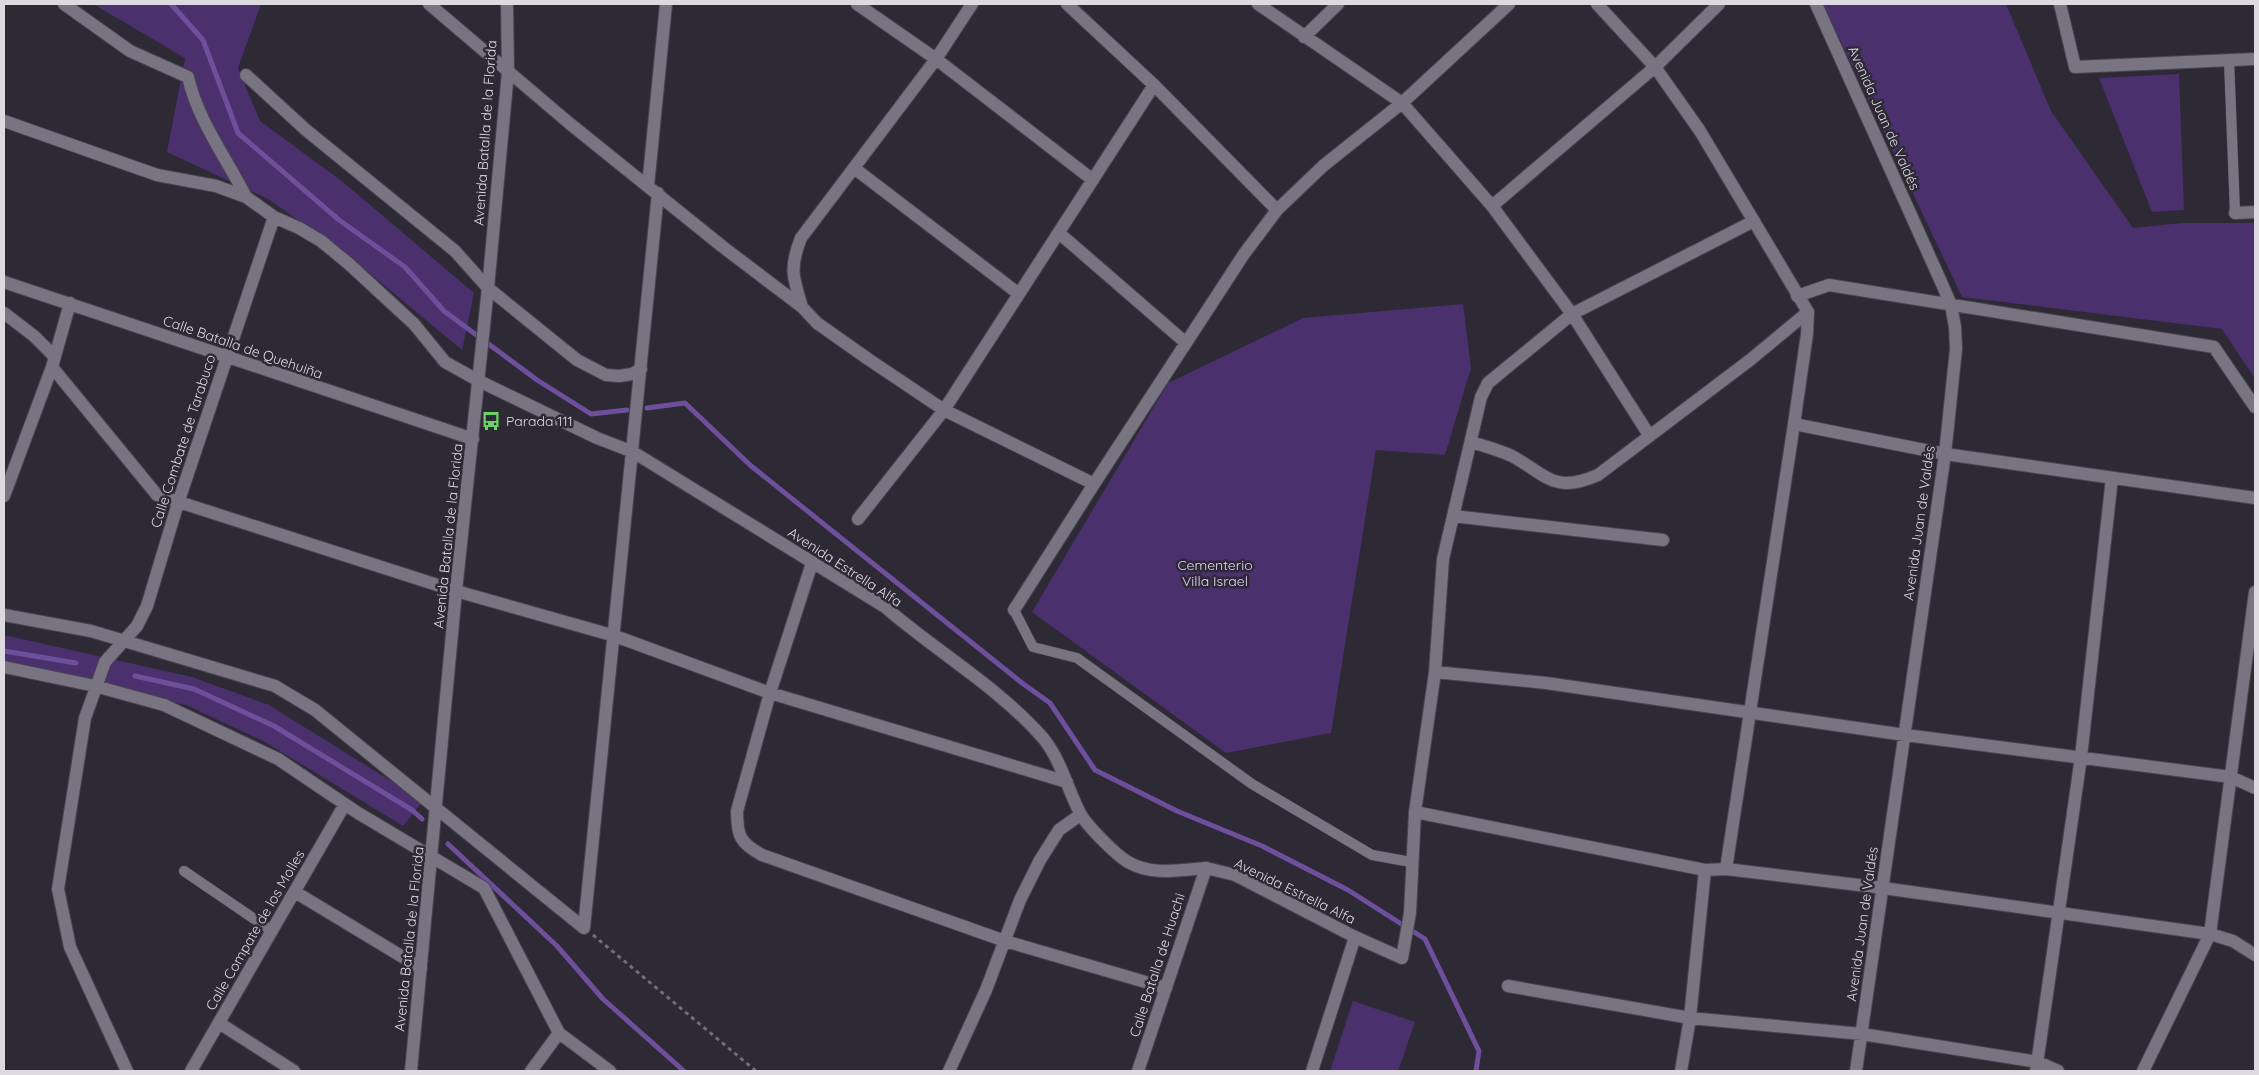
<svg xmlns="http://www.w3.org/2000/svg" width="2259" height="1075" font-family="Quicksand,sans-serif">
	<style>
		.green { fill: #4a306d }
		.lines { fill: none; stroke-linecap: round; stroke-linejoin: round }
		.stream { stroke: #6e4f9b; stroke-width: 5 }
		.lane-casing { stroke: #49454f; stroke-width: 11 }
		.street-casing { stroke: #49454f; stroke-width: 14 }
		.secondary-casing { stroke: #49454f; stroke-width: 14 }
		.path { stroke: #716e78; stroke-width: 3; stroke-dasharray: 4 4; stroke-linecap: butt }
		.lane { stroke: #797482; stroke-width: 10 }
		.street { stroke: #797482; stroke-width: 12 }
		.secondary { stroke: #797482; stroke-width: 12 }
		.labels { text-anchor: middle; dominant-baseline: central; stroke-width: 5; stroke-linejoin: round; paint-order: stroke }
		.street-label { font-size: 14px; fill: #dcd9e1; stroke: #2d2935 }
		.poi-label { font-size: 14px; fill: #dcd9e1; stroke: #2d2935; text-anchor: start }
		.park-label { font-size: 14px; fill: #e1d2fd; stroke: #2d2935 }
	</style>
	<rect width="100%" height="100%" fill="#2d2935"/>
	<!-- green -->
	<path class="green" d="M93,4H261L238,68L260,121L343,182L474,293L462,350L344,252L268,199L167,152L185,58Z
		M1823,4H2006L2051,111L2133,228L2182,223H2255V379L2222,329L1962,297Z
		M2179,74L2184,210L2152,212L2099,78Z
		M1463,304L1471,368L1445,455L1376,450L1331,733L1226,753L1032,612L1168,383L1303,318Z
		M4,635L192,677L269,705L423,801L403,826L265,742L186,705L33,672L4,669Z
		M1353,1001L1415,1022L1398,1071H1330Z"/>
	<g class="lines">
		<!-- stream -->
		<path class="stream" d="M171,4L203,40L238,133L339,220L405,267L444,311L537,380L591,414L627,410
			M647,408L685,403L750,465L1022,683L1050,703L1095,770L1177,811L1262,846L1348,890L1425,939L1479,1051L1476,1071
			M4,651L76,663
			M135,676L194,689L274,726L412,810L422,819
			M448,844L557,946L603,999L684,1071"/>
		<!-- lane casing -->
		<g class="lane-casing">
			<path id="lane" d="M2229,60L2235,213
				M1014,610L1033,647L1077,658L1252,784L1372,855L1411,862
				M184,871L272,931"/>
		</g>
		<!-- street casing -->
		<g class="street-casing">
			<path id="street" d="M64,4L130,51L188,77C198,121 226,157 246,197
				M429,4L569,123L723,247L802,307L817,323L868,359L944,410L1094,484
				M857,4L936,59L1093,180
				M1067,4L1154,85L1277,210
				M1258,4L1402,103L1492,206L1572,314L1649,435
				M1816,4L1942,284L1951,305L1955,327L1956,349L1945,454L1856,1071
				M2060,4L2075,67L2255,59
				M1304,37L1338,4
				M246,75L306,130L455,251L488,288L577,360L606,375L619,376L632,374L641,369
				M4,121L157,175L216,186L246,197L274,217L299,228L321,241L349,264L414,324L445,362L479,381L597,438L633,452L885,607C937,652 997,686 1043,738C1061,760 1067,788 1080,813C1086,825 1116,855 1128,862C1152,876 1179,870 1206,868
				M854,168L1019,294
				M648,186L666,4
				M1492,206L1655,67L1719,4
				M2235,213L2255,212
				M1059,233L1186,343
				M4,282L473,439
				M1797,296L1829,285L2214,347L2255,407
				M802,307C793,277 789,268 801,238L936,59L972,4
				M4,313L34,336L54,356
				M52,367L157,495L456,591L615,636L770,693L1067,782
				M1794,424L1945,454L2255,498
				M1471,442C1484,446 1499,450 1512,456C1548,476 1554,494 1598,475L1750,360L1808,312
				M4,496L52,367L70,303
				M1453,516L1663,540
				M858,519L944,410L1154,85
				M812,563L770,693L737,811C737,836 740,843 762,855L1005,941L1166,988
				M1014,610L1094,484L1244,254L1277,210L1323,166L1402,103L1509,4
				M4,615L91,631L275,686L315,710L584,928
				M4,667L95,686L164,705L278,759L358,813L484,888L559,1033L610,1071
				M1435,672L1546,683L1905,735L2231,777L2255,788
				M1415,812L1435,672L1443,559L1481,397L1488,383L1572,314L1754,221
				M295,892L421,968
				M584,928L658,193
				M1508,986L1690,1018L1862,1034L2038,1062L2058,1071
				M219,1023L294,1071
				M127,1071L70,947L58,889L85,718L105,662L137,626L147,606L178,503L274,217
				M191,1071L345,804
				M531,1071L559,1033
				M949,1071L986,990L1020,900L1040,860L1059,830L1080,815
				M1312,1071L1355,937
				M1681,1071L1690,1018L1705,870
				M2036,1071L2081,757L2112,478
				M2143,1071L2210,934L2255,592"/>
		</g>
		<!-- secondary casing -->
		<g class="secondary-casing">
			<path id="secondary" d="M1597,4L1655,67L1700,131L1808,312L1807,334L1794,424L1726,869
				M411,1071L456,591L488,288L508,72L507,4
				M1138,1071L1206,868L1235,875L1355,937L1402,958L1410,913L1415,812L1705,870L1726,869L1883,888L2210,934L2233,941L2255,955"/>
		</g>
		<!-- path -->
		<path class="path" d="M593,935L756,1071"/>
		<!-- lane -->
		<use href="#lane" class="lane"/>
		<!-- street -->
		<use href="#street" class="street"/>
		<!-- secondary -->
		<use href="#secondary" class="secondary"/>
	</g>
	<!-- icons -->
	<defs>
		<g id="bus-bare" transform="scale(1.5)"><path d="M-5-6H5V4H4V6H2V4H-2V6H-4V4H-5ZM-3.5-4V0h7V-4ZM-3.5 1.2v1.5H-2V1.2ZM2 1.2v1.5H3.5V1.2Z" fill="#69d464" stroke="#2d2935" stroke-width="2.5" paint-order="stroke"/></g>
	</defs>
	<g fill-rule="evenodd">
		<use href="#bus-bare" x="491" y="421"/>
	</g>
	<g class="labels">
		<!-- street labels -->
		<g class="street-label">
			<text transform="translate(1884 118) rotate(66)">Avenida Juan de Valdés</text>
			<text transform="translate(485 133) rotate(-86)">Avenida Batalla de la Florida</text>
			<text transform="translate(243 347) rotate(19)">Calle Batalla de Quehuiña</text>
			<text transform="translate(183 441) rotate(-72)">Calle Combate de Tarabuco</text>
			<text transform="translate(1919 523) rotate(-82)">Avenida Juan de Valdés</text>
			<text transform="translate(448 536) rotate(-84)">Avenida Batalla de la Florida</text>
			<text transform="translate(845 567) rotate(33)">Avenida Estrella Alfa</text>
			<text transform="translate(1295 891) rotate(26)">Avenida Estrella Alfa</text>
			<text transform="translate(1862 924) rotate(-82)">Avenida Juan de Valdés</text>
			<text transform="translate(255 930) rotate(-60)">Calle Compate de los Molles</text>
			<text transform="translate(409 939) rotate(-84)">Avenida Batalla de la Florida</text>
			<text transform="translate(1157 965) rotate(-72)">Calle Batalla de Huachi</text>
		</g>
		<!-- poi labels -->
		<g class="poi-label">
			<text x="506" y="421">Parada 111</text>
		</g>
		<!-- park labels -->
		<g class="park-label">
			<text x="1215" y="565">Cementerio<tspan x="1215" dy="16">Villa Israel</tspan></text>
		</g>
	</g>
	<!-- border -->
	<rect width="2259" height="1075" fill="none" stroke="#dcd9e1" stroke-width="10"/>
</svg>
